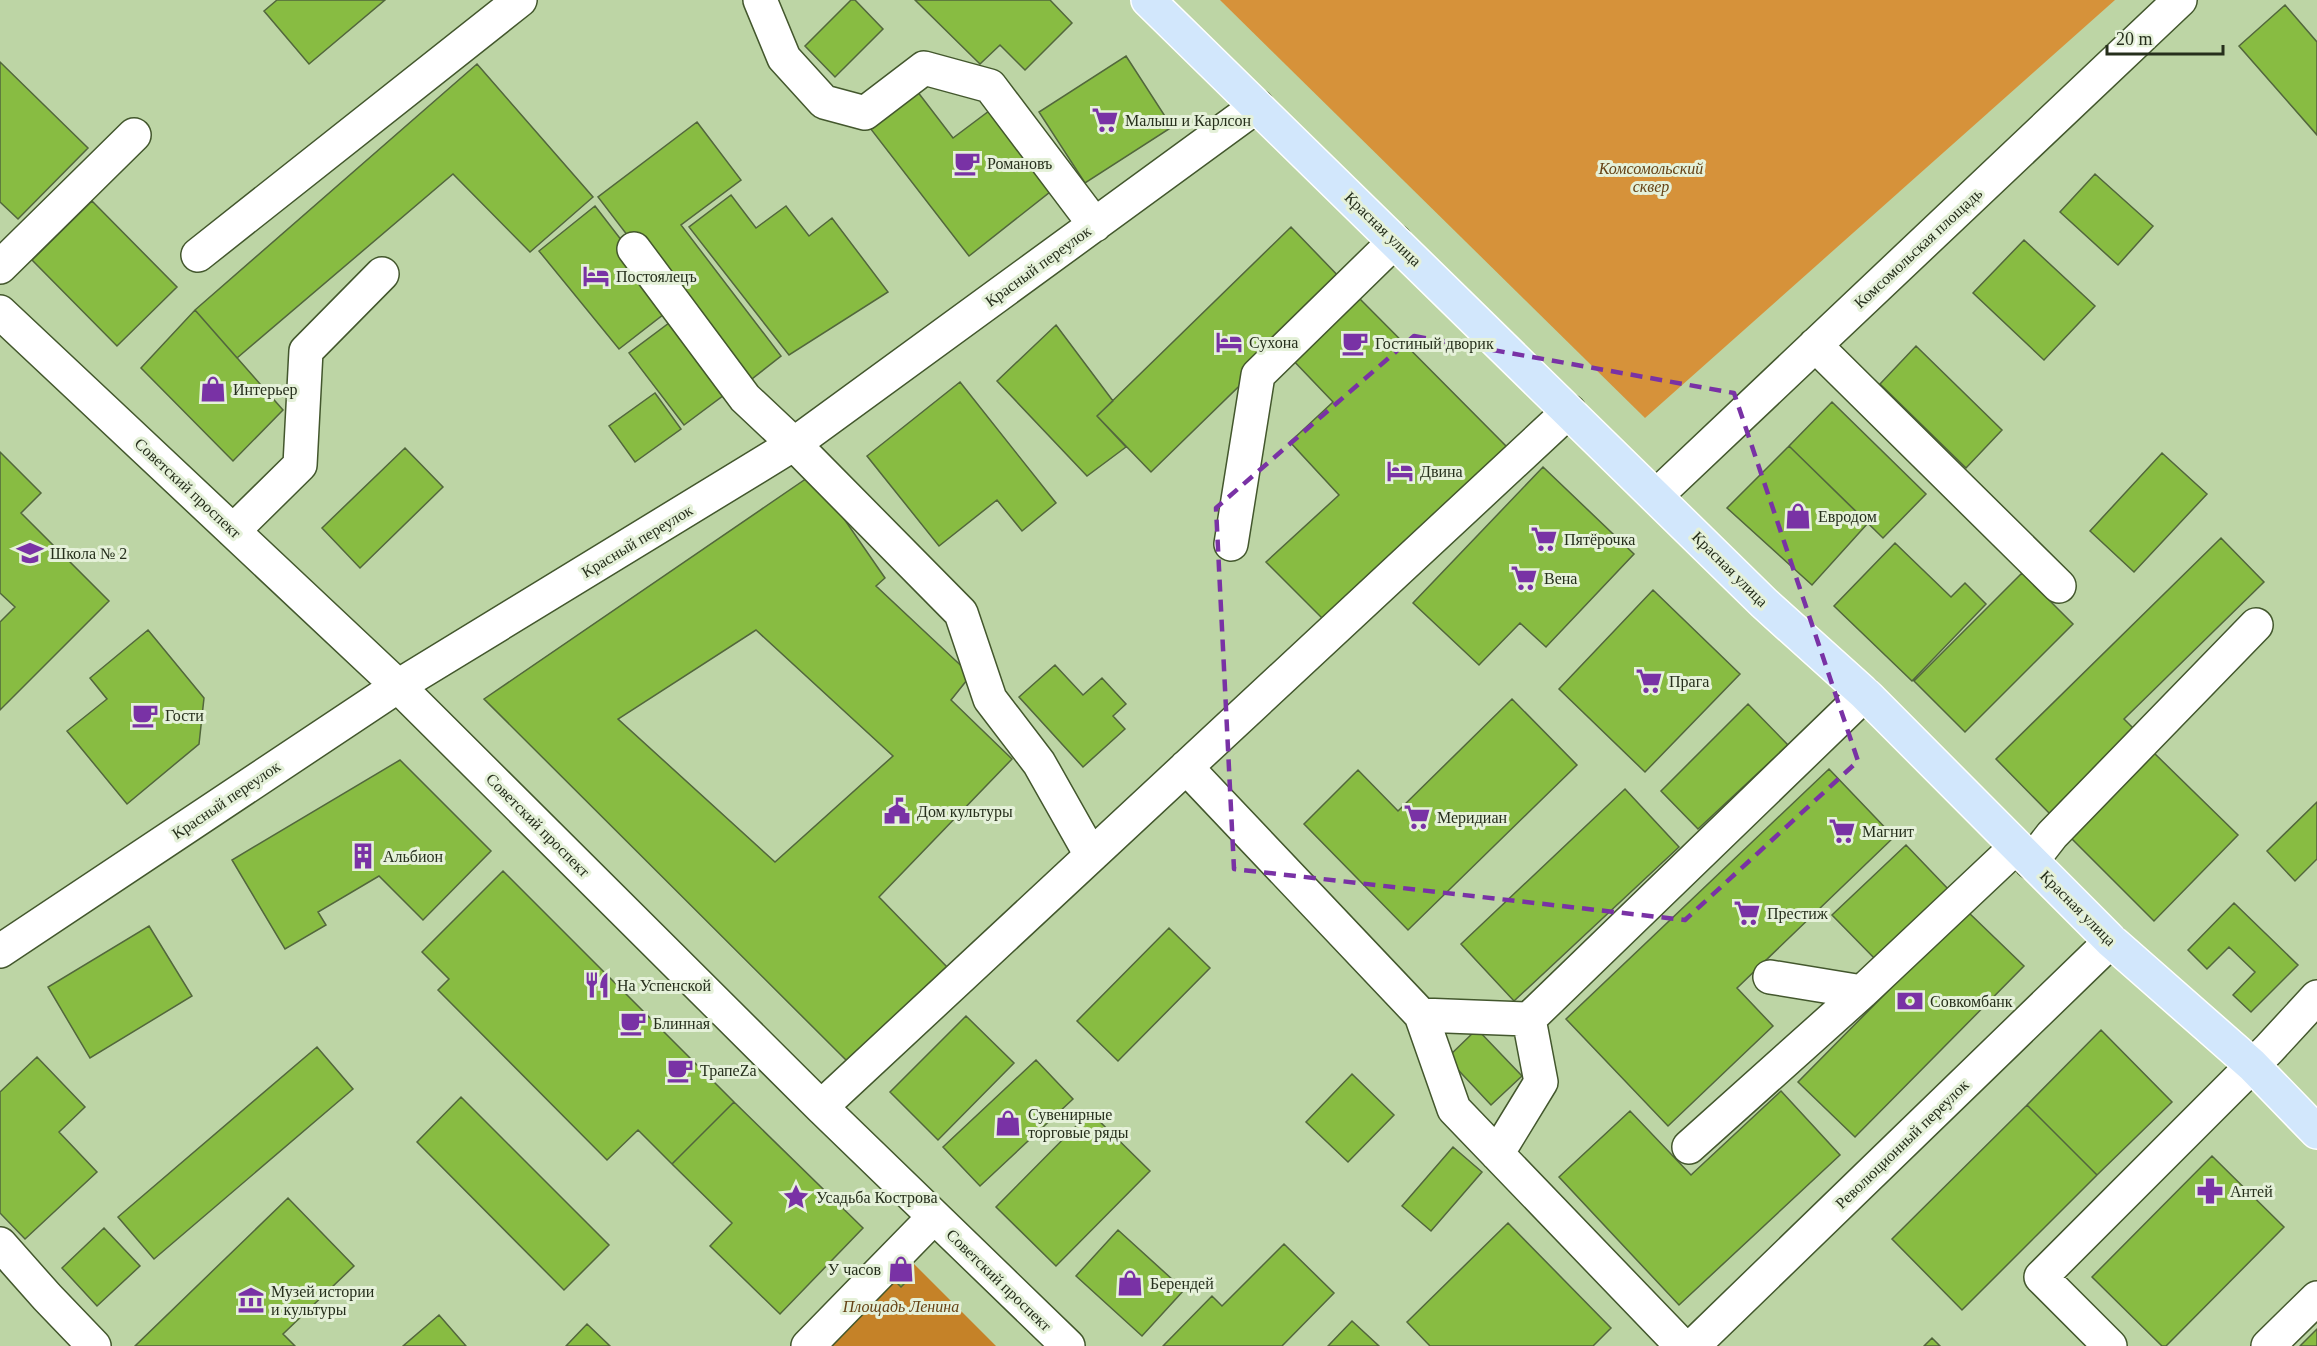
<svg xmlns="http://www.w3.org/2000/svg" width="2317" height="1346" font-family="Georgia,serif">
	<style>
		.green { fill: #d6923a }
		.forest { fill: #c58228 }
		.building { fill: #88bc42; stroke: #52673c; stroke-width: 1.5; fill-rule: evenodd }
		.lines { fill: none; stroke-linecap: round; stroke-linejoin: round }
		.minor-casing { stroke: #43572d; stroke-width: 36 }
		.major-casing { stroke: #fff; stroke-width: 36 }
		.minor { stroke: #fff; stroke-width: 33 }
		.major { stroke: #d2e7fc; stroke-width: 33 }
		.marked { fill: none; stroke: #7932a5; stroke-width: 4.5; stroke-dasharray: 12 8; stroke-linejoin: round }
		.labels { text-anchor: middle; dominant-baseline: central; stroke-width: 6; stroke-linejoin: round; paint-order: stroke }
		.poi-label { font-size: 16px; fill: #262f1c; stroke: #e5f1d9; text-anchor: start }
		.park-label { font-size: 16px; font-style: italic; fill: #654215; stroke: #e5f1d9 }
		.street-label { font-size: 16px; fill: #262f1c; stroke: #e5f1d9 }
	</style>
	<rect width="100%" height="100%" fill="#bdd5a5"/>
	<!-- green -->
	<path class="green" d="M1220,0H2115L1645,418Z"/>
	<!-- forest -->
	<path class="forest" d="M901,1251L996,1346H808Z"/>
	<!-- building -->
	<path class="building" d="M277,0H385L309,64L264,11Z
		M851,0H855L883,29L835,77L805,46Z
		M915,0H1050L1072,23L1025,70L1000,45L980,64Z
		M2285,5L2317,42V135L2239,46Z
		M1126,56L1172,127L1085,183L1039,112Z
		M0,62L88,148L18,219L0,202Z
		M477,64L593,197L530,252L453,174L237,358L195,310Z
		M917,91L953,138L993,108L1055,188L969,256L870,128Z
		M697,122L741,180L681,225L781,356L743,386L598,197Z
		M2095,174L2153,226L2118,265L2060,212Z
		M731,195L756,228L786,206L809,236L832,218L888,292L789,355L689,227Z
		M92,201L177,287L117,346L32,260Z
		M595,206L673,307L619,349L539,251Z
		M1291,227L1345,283L1151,472L1097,416Z
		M2024,240L2095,306L2044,360L1973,293Z
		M1357,296L1508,448L1325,621L1266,562L1339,495L1290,442L1333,402L1290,357Z
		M195,310L283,410L233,461L141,368Z
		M677,317L732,389L684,425L629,353Z
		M1056,325L1113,401L1097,416L1126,447L1087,476L997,381Z
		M1916,346L2002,430L1966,468L1880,384Z
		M960,382L1056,503L1022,531L997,500L939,546L867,456Z
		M655,393L681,429L635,462L609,426Z
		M1832,402L1926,494L1883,538L1789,446Z
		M1789,446L1868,523L1812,585L1727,508Z
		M405,448L443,487L360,568L322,528Z
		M0,452L41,493L21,513L109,601L0,710V622L15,607L0,593Z
		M2162,453L2207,494L2134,572L2090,531Z
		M1543,467L1634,554L1546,647L1520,623L1479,665L1413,603Z
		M813,474L885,578L876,586L971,675L951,700L1012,759L879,897L948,968L851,1065L484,699ZM756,630L893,756L775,862L618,719Z
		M2221,538L2264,582L2124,719L2135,730L2050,814L1996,759Z
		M1895,543L1951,597L1965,583L1986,604L1912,681L1834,606Z
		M2022,573L2073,624L1965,732L1914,681Z
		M1653,590L1740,674L1645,772L1559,689Z
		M148,630L204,698L199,744L127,804L67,731L107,699L90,678Z
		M1055,665L1083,695L1102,678L1126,704L1113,716L1125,729L1083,767L1019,697Z
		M1512,699L1577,765L1408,930L1304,824L1358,770L1398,811Z
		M1748,704L1788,745L1698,829L1661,791Z
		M2152,751L2238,835L2154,921L2069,836Z
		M400,760L491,851L423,920L379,876L318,912L326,925L285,949L232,860Z
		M1829,769L1894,837L1737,988L1773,1026L1668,1126L1566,1019Z
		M1625,789L1679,847L1514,1001L1461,944Z
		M2317,802V859L2295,881L2267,851Z
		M1906,845L1950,891L1877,961L1832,915Z
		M503,871L734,1102L672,1164L638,1130L607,1160L438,990L449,979L422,952Z
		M2234,903L2298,965L2251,1012L2233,995L2255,972L2229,947L2207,969L2188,950Z
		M1967,911L2024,966L1855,1137L1798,1082Z
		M149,926L192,996L90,1058L48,987Z
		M1169,928L1210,968L1118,1061L1077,1021Z
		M966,1016L1014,1063L938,1140L890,1092Z
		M1477,1029L1522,1076L1491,1105L1447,1058Z
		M2101,1030L2172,1102L2097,1175L2027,1105Z
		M317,1047L353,1089L154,1259L118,1217Z
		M37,1057L85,1107L59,1132L97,1172L25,1239L0,1213V1092Z
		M1036,1060L1073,1099L980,1186L943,1147Z
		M1352,1074L1394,1115L1348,1162L1306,1122Z
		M1781,1091L1840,1155L1679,1305L1559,1177L1630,1111L1691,1175Z
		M461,1097L609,1245L564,1290L417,1142Z
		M734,1102L863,1228L780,1314L710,1246L732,1223L672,1164Z
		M2027,1105L2097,1175L1962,1310L1892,1239Z
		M1090,1112L1150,1171L1056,1266L996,1207Z
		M1453,1147L1482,1172L1431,1231L1402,1206Z
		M2212,1156L2284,1227L2166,1346H2162L2092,1277Z
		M288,1198L354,1266L283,1334L295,1346H135Z
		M1508,1223L1611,1328L1593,1346H1430L1407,1322Z
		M104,1228L140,1266L97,1306L62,1268Z
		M1118,1230L1184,1290L1142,1336L1076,1276Z
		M1284,1244L1334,1293L1282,1346H1163L1212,1296L1222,1306Z
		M902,1262L913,1275L901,1287L889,1275Z
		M439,1315L466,1346H403Z
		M1352,1321L1379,1346H1328Z
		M587,1324L610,1346H566Z
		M2317,1329V1346H2300Z
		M1932,1338L1940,1346H1924Z"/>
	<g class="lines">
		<!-- minor casing -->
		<g class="minor-casing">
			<path id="minor" d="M760,0L784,58L824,102L865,113L924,68L990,86L1095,225
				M634,249L745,398L794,444L961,613L990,699L1039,763L1091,855
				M198,255L520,0
				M0,267L134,135
				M0,312L398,686L821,1107L1068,1346
				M1815,345L2059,586
				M1656,496L2180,0
				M233,531L300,465L306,351L382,274
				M1231,544L1258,375L1395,241
				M1186,767L1421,1015L1454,1109L1682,1346
				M2031,862L2052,835L2256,625
				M0,951L398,686L794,444L1257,106
				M1770,977L1862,992
				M1421,1015L1529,1019L1865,694
				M821,1107L1569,411
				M1689,1147L1862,992L2016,847
				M1497,1154L1541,1082L1529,1019
				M0,1244L47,1297L94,1346
				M808,1346L934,1217
				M1693,1346L2111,941
				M2110,1346L2041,1277L2269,1049L2317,997
				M2268,1346L2317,1298"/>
		</g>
		<!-- major casing -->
		<g class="major-casing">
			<path id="major" d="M1148,0L1764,603L1865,694L2111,941L2252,1065L2317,1132"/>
		</g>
		<!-- minor -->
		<use href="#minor" class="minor"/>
		<!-- major -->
		<use href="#major" class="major"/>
	</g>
	<!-- marked area -->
	<path class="marked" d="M1414,336L1734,393L1858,761L1685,920L1234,869L1216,508Z"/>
	<!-- icons -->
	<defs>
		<g id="supermarket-bare" transform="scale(2.07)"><path d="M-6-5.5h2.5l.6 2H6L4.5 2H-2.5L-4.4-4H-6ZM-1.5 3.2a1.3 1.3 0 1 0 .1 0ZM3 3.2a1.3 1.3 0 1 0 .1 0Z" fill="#7932a5" stroke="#e5f1d9" stroke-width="2.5" paint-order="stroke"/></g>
		<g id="cafe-bare" transform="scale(2.07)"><path d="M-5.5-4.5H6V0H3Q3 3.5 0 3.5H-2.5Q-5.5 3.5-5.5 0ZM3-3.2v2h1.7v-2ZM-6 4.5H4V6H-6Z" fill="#7932a5" stroke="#e5f1d9" stroke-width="2.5" paint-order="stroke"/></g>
		<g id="hotel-bare" transform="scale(2.07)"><path d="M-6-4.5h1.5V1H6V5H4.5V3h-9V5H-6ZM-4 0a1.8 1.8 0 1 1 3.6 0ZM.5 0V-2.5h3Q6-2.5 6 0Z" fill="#7932a5" stroke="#e5f1d9" stroke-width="2.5" paint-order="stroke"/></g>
		<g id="shop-bare" transform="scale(2.07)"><path d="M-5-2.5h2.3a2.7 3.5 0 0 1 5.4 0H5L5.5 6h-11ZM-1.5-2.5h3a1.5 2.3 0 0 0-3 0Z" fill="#7932a5" stroke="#e5f1d9" stroke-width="2.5" paint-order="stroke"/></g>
		<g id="school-bare" transform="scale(2.07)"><path d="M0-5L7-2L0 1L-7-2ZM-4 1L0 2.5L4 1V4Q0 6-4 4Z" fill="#7932a5" stroke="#e5f1d9" stroke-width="2.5" paint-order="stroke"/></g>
		<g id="civic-bare" transform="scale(2.07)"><path d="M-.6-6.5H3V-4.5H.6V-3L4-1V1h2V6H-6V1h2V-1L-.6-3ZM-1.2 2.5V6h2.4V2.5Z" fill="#7932a5" stroke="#e5f1d9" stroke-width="2.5" paint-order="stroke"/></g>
		<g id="building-bare" transform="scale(2.07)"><path d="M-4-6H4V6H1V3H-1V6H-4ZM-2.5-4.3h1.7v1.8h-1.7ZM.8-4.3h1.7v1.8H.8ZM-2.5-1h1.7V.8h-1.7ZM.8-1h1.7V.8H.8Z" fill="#7932a5" stroke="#e5f1d9" stroke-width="2.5" paint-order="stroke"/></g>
		<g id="restaurant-bare" transform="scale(2.07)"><path d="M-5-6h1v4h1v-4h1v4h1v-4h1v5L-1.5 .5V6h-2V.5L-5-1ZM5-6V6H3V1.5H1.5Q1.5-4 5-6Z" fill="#7932a5" stroke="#e5f1d9" stroke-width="2.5" paint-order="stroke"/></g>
		<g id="bank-bare" transform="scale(2.07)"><path d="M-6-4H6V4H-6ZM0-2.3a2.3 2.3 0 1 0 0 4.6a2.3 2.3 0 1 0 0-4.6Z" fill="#7932a5" stroke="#e5f1d9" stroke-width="2.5" paint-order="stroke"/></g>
		<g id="pharmacy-bare" transform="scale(2.07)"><path d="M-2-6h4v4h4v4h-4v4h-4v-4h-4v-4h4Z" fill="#7932a5" stroke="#e5f1d9" stroke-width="2.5" paint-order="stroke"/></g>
		<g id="sight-bare" transform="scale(2.07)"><path d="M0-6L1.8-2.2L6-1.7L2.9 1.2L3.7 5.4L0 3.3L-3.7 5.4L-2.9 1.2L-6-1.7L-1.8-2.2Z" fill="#7932a5" stroke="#e5f1d9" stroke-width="2.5" paint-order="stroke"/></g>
		<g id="museum-bare" transform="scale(2.07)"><path d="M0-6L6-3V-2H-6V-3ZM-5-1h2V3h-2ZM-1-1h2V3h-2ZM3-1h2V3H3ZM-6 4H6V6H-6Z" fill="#7932a5" stroke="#e5f1d9" stroke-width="2.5" paint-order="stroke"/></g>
	</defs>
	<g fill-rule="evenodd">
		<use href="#supermarket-bare" x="1105" y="120"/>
		<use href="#cafe-bare" x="967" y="163"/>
		<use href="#hotel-bare" x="596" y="276"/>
		<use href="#hotel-bare" x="1229" y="342"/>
		<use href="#cafe-bare" x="1355" y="343"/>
		<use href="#shop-bare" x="213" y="389"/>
		<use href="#hotel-bare" x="1400" y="471"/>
		<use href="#shop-bare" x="1798" y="516"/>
		<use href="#supermarket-bare" x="1544" y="539"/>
		<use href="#school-bare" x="30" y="553"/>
		<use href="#supermarket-bare" x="1524" y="578"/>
		<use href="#supermarket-bare" x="1649" y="681"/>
		<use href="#cafe-bare" x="145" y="715"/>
		<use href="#civic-bare" x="897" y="811"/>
		<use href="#supermarket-bare" x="1417" y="817"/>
		<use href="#supermarket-bare" x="1842" y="831"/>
		<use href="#building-bare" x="363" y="856"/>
		<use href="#supermarket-bare" x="1747" y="913"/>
		<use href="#restaurant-bare" x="597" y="985"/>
		<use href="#bank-bare" x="1910" y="1001"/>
		<use href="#cafe-bare" x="633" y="1023"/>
		<use href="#cafe-bare" x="680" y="1070"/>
		<use href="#shop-bare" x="1008" y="1123"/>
		<use href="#pharmacy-bare" x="2210" y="1191"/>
		<use href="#sight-bare" x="796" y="1197"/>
		<use href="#shop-bare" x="901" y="1269"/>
		<use href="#shop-bare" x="1130" y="1283"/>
		<use href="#museum-bare" x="251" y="1300"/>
	</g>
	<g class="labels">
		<!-- poi labels -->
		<g class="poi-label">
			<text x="1125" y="120">Малыш и Карлсон</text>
			<text x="987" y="163">Романовъ</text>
			<text x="616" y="276">Постоялецъ</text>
			<text x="1249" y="342">Сухона</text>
			<text x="1375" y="343">Гостиный дворик</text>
			<text x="233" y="389">Интерьер</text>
			<text x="1420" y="471">Двина</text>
			<text x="1818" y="516">Евродом</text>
			<text x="1564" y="539">Пятёрочка</text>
			<text x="50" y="553">Школа № 2</text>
			<text x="1544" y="578">Вена</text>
			<text x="1669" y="681">Прага</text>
			<text x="165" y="715">Гости</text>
			<text x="917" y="811">Дом культуры</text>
			<text x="1437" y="817">Меридиан</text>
			<text x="1862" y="831">Магнит</text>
			<text x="383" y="856">Альбион</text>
			<text x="1767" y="913">Престиж</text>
			<text x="617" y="985">На Успенской</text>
			<text x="1930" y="1001">Совкомбанк</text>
			<text x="653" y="1023">Блинная</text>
			<text x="700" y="1070">ТрапеZa</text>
			<text x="1028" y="1114">Сувенирные<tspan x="1028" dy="18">торговые ряды</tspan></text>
			<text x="2230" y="1191">Антей</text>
			<text x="816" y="1197">Усадьба Кострова</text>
			<text x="881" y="1269" text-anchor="end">У часов</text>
			<text x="1150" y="1283">Берендей</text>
			<text x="271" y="1291">Музей истории<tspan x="271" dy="18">и культуры</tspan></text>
		</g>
		<!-- park labels -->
		<g class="park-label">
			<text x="1651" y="168">Комсомольский<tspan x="1651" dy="18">сквер</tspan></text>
			<text x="901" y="1306">Площадь Ленина</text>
		</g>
		<!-- street labels -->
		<g class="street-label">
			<text transform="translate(1383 229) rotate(44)">Красная улица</text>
			<text transform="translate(1918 248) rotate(-43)">Комсомольская площадь</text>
			<text transform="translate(1038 266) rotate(-36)">Красный переулок</text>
			<text transform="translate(188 488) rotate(43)">Советский проспект</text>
			<text transform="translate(637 541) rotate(-31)">Красный переулок</text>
			<text transform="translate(1730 569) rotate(45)">Красная улица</text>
			<text transform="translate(226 800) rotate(-34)">Красный переулок</text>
			<text transform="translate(538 825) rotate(45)">Советский проспект</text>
			<text transform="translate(2078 908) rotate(45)">Красная улица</text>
			<text transform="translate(1902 1144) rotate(-44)">Революционный переулок</text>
			<text transform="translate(999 1280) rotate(44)">Советский проспект</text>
		</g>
	</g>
	<!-- scale -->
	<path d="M2107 45v9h116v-9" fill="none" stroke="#262f1c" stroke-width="3"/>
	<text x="2116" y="45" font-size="18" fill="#262f1c" stroke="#e5f1d9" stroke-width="4.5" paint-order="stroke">20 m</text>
</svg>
